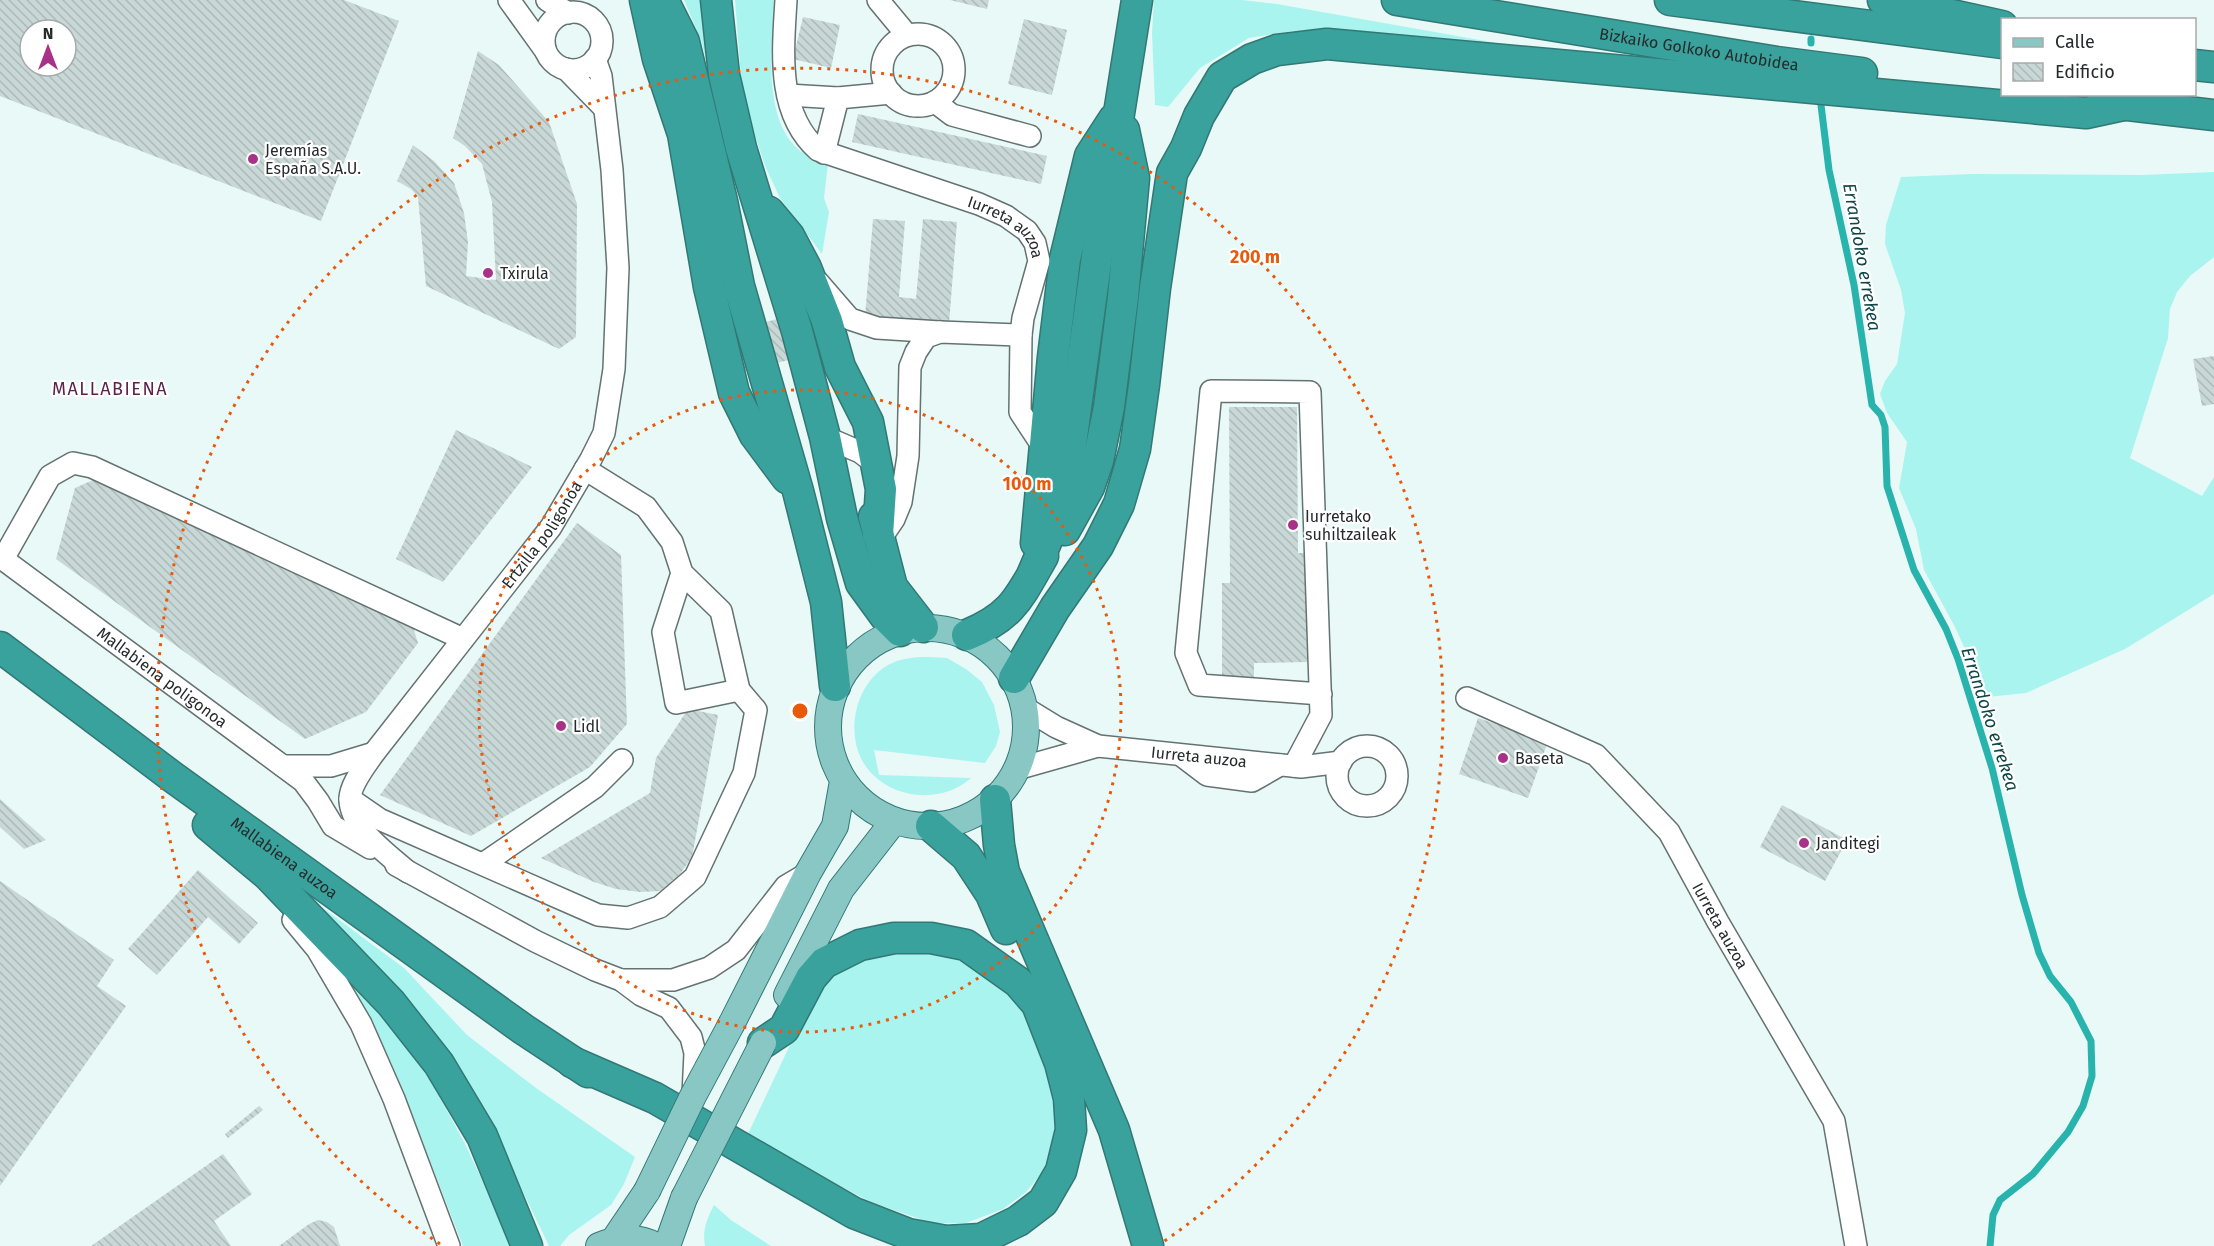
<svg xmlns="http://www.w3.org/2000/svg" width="2214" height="1246" font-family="'Fira Sans',sans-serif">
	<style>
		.grass { fill: #a9f4ef }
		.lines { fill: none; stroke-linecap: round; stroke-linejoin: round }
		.stream { stroke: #29b3ad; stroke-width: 7 }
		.building { fill: url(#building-back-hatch); fill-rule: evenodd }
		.minor-casing { stroke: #647271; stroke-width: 24 }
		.major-casing { stroke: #327875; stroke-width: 28 }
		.highway-casing { stroke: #327875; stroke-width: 33 }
		.minor { stroke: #fff; stroke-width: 21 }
		.major { stroke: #88c7c4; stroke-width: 26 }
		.highway { stroke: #39a29d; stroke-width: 30 }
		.major-bridge-casing { stroke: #327875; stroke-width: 28; stroke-linecap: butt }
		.major-bridge { stroke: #88c7c4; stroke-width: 26 }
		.ring { fill: none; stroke: #e8590c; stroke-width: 3; stroke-dasharray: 3 6 }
		.poi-dot { fill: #a93289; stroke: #fff; stroke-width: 2 }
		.labels { text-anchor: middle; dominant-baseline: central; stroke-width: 4.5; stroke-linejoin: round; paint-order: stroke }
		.street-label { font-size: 16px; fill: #252b2b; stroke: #fff }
		.poi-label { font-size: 16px; fill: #252b2b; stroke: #fff; text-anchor: start }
		.water-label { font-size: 18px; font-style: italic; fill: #0e4745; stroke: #fff }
		.neighbourhood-label { font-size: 18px; letter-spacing: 1.5px; fill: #5c224b; stroke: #fff }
		.centre { fill: #e8590c; stroke: #fff; stroke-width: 3 }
		.ring-label { font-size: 18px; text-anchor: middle; font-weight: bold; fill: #e8590c; stroke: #fff; stroke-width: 4.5; stroke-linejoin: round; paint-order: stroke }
	</style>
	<defs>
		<pattern id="building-back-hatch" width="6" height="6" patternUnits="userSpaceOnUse" patternTransform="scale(1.5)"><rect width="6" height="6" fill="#c8d8d6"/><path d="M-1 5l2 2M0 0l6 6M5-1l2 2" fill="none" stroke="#acbab8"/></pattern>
	</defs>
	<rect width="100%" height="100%" fill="#e8f9f7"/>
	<!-- grass -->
	<path class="grass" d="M684,0H707L726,138L701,40Z
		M735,0H774C773,46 761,116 799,150C806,156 819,159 828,163L824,198L829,212L822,254L780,198L766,168L751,124L742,90Z
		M1154,0H1242L1277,4L1564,55L1343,29L1292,31L1249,38L1200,68L1168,107L1155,105L1152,33Z
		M2214,172V257L2190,276L2177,292L2170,309L2168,338L2130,458L2202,496L2214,477V594L2125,649L2026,693L1987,697L1955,627L1924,570L1916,529L1899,488L1907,442L1887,413L1880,394L1885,381L1897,364L1905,313L1901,290L1885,244L1886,225L1901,177L1972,174L2142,175Z
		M928,657L947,658L966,669L982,682L994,705L1000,732L996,746L985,763L874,750L879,775L971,778C940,806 885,799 863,762C845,731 856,683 888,665C901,658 914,657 928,657Z
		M300,891L404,968L467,1035L536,1088L635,1157L624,1184L611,1205L569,1235L560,1246H549L509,1163Z
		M868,952H940L977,967L999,982L1026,1013L1039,1040L1061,1127L1046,1168L1026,1192L1003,1209L966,1223H932L873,1203L746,1138L816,990L834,967Z
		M339,966L393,1029L432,1083L464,1142L492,1201L509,1246H463L413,1117L384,1049Z
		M714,1205L731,1220L771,1246H705C702,1230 707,1219 714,1205Z"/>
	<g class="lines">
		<!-- stream -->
		<path class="stream" d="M1811,39V43
			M1820,97L1829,170L1854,285L1872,405L1881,415L1885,427L1887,486L1914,570L1946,629L1958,659L1992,768L2022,895L2039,953L2050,976L2071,1002L2091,1041L2092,1076L2083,1106L2068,1132L2033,1174L2000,1200L1993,1215L1990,1246"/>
	</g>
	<!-- building -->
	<path class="building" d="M0,0H344L399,21L321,221L0,96ZM30,30H66V66H30Z
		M950,0H989L987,9Z
		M803,17L840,25L831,68L793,59Z
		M1024,19L1067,30L1052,95L1008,84Z
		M478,51L499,65L549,122L577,204L576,337L559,349L426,286L418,197L411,189L397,181L413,145L434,161L454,183L464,213L468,242L466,276L496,280L492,202L482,164L465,146L453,138Z
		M858,114L1047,156L1041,184L852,142Z
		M873,219L905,221L899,297L916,299L923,219L957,222L949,324L865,317Z
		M815,309L826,350L743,372L732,331Z
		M2214,356V404L2202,406L2193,359Z
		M1229,407H1297L1298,553H1306L1307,662L1254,663V677H1222V583H1230Z
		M456,430L532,467L443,582L396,559Z
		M93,480L413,627L418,643L366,712L305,739L56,559L75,488Z
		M577,523L621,555L627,724L590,767L471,836L380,795Z
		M688,709L718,715L692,857L680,874L660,891L640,892L616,889L594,882L541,858L650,793L656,758Z
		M1478,718L1548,741L1528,798L1459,774Z
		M0,799L46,840L24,849L0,827Z
		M1782,805L1847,840L1825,881L1760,847Z
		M198,870L258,923L239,944L208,917L157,975L128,949Z
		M0,881L114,960L97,986L126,1006L0,1186Z
		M259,1106L263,1110L228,1138L225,1134Z
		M223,1154L252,1194L214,1221L231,1246H91Z
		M318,1220L327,1222L334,1227L340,1246H279L309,1224Z"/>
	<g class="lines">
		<!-- minor casing -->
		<g class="minor-casing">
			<g id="minor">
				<path d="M509,0L545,50"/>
				<path d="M547,0L568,13"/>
				<path id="s1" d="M786,0C783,51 776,113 818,150L979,204L1006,216L1027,231L1035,243L1039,261L1023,318L1021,335L940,332L926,337L916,352L910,367L908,456L901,502L894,519L879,541"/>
				<path d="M878,0L907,35"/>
				<circle cx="573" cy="41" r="29"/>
				<circle cx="918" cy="70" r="36"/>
				<path d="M566,69L604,108"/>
				<path d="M788,95L838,98"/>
				<path d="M935,102L952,115L1030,136"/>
				<path d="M824,153L838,98L891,93"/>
				<path d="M818,282L850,319L877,328L940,332"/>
				<path d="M1021,335L1020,412L1045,450"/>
				<path d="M825,437L860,452L876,464"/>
				<path d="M585,469L646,507L672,542L682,573L721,611L739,690L676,703L663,632L682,573"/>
				<path id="s2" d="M0,557L303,781L318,801L333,826L370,848"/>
				<path d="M3,559L50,476L73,463L92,467L463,639"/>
				<path id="s3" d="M1467,698L1596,755L1669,832L1718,922L1834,1121L1856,1246"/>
				<path id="s4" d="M1025,708L1056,727L1098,746L1301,767L1341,762"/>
				<circle cx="1367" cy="776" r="30"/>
				<path d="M1182,756L1207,775L1252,781L1280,765"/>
				<path d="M283,766H331L374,753"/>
				<path d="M1294,766L1321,715L1310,392L1211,391L1186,653L1199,685L1321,694"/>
				<path d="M1017,769L1098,746"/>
				<path d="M350,799L379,819L598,915L628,918L660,907L695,877L744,773L756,710L739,690"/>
				<path d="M483,864L595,787L622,760"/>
				<path d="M396,865L535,941L595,970L621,980L641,995L669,1008L691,1037L695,1053L693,1095"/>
				<path id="s5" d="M408,872C388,854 350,828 350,799C350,784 366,765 374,753L551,527L591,459L604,433L614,369L618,268L612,170L601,76L595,59"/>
				<path d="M293,920L317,949L361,1024L394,1099L449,1246"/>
				<path d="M621,980H673L709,968L736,950L786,886L808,873"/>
			</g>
		</g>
		<!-- major casing -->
		<g class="major-casing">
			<path id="major" d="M828 727a99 99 0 1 1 198 0a99 99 0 1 1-198 0Z
				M787,995L841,889L894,821
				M732,1023L808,873L835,826L843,781
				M614,1240L647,1191
				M599,1246C618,1238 637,1235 656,1246
				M667,1246L684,1198"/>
		</g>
		<!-- highway casing -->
		<g class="highway-casing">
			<g id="highway">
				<path d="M645,0L658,59L683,134L709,287L734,393L755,435L787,478"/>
				<path d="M663,0L684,42L722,201L739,286L798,491L826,602L835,686"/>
				<path d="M716,0L724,75L741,148L797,331L825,437L842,518L861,583L885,616L900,631"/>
				<path id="s6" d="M1397,0L1777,62L1862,73"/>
				<path d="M1670,0L2002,43"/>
				<path d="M1883,0L2002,26"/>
				<path d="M2194,65L2214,67"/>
				<path d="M2102,102L2214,115"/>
				<path d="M769,212L789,236L806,268L827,321L840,367L868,422L881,489L878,535"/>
				<path d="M874,517L892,587L923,627"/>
				<path d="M1065,530L1089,487L1098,461L1109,407L1123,297L1134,178L1124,130"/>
				<path d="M1036,543L1053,357L1065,259L1090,156L1114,119"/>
				<path d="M1033,573L1063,502L1101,227L1137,0"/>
				<path d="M967,635C1013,616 1019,598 1043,556"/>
				<path id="s7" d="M0,647L174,778L523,1029L588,1072"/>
				<path d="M1014,678L1055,608L1098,546L1119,504L1135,449L1144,385L1155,288L1172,173L1186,148L1199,116L1222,77L1252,59L1277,50L1327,44L2086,113L2123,105"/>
				<path d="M995,800L999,845L1004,872L1114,1130L1148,1246"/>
				<path d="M208,825L268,875L391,1003L439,1064L482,1136L527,1246"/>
				<path d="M931,826L966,856L991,894L1006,929"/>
				<path d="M572,1062L655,1098L854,1213L908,1234L946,1241L981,1239L1018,1221L1043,1202L1061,1171L1071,1130L1069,1098L1060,1063L1037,1004L1018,982L966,945L931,938H894L860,945L824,963L811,978L784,1029L763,1043"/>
			</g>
		</g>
		<!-- minor -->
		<use href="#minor" class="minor"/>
		<!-- major -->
		<use href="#major" class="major"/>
		<!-- highway -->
		<use href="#highway" class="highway"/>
		<!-- major-bridge casing -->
		<g class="major-bridge-casing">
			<path id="major-bridge" d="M647,1191L693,1096L732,1023
				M684,1198L763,1043"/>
		</g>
		<!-- major-bridge -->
		<use href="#major-bridge" class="major-bridge"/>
	</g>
	<!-- distance rings -->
	<g class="ring">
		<circle cx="800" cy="711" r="321"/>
		<path d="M440 1244A643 643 0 1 1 1160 1244"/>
	</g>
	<!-- markers -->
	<g class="poi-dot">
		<circle cx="253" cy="159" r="6"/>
		<circle cx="488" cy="273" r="6"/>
		<circle cx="1293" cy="525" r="6"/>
		<circle cx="561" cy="726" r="6"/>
		<circle cx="1503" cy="758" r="6"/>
		<circle cx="1804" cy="843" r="6"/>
	</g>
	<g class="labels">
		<!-- street labels -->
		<g class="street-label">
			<text stroke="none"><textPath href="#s6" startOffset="306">Bizkaiko Golkoko Autobidea</textPath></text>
			<text stroke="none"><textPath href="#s1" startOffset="366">Iurreta auzoa</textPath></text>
			<text stroke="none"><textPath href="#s5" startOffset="424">Ertzilla poligonoa</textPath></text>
			<text stroke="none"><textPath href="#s2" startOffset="202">Mallabiena poligonoa</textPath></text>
			<text stroke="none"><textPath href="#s4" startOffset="184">Iurreta auzoa</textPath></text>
			<text stroke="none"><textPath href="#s7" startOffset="354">Mallabiena auzoa</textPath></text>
			<text stroke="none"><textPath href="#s3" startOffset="354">Iurreta auzoa</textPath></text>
		</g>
		<!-- poi labels -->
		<g class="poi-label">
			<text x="265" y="150">Jeremías<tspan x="265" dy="18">España S.A.U.</tspan></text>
			<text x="500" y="273">Txirula</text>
			<text x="1305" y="516">Iurretako<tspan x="1305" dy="18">suhiltzaileak</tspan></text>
			<text x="573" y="726">Lidl</text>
			<text x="1515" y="758">Baseta</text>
			<text x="1816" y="843">Janditegi</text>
		</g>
		<!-- water labels -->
		<g class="water-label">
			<text transform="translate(1862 257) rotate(80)">Errandoko errekea</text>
			<text transform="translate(1990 719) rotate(72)">Errandoko errekea</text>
		</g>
		<!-- neighbourhood labels -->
		<g class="neighbourhood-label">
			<text x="110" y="389">MALLABIENA</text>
		</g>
	</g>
	<circle cx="800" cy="711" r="9" class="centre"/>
	<g class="ring-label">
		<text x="1255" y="263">200 m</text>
		<text x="1027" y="490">100 m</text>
	</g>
	<!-- legend -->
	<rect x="2001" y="18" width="195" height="78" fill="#ffffff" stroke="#a8aaaa" stroke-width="1.5"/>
	<rect x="2013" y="38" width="30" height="9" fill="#88c7c4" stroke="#a8aaaa" stroke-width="1.5"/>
	<text x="2055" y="48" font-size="18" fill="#252b2b">Calle</text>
	<rect x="2013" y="63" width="30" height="18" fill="url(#building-back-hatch)" stroke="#a8aaaa" stroke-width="1.5"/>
	<text x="2055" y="78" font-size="18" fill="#252b2b">Edificio</text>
	<!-- north arrow -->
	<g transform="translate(48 48)"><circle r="28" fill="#ffffff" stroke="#a8aaaa" stroke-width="1.5"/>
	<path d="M0-4.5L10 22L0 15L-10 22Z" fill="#a93289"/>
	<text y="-9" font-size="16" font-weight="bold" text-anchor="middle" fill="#252b2b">N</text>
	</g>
</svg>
